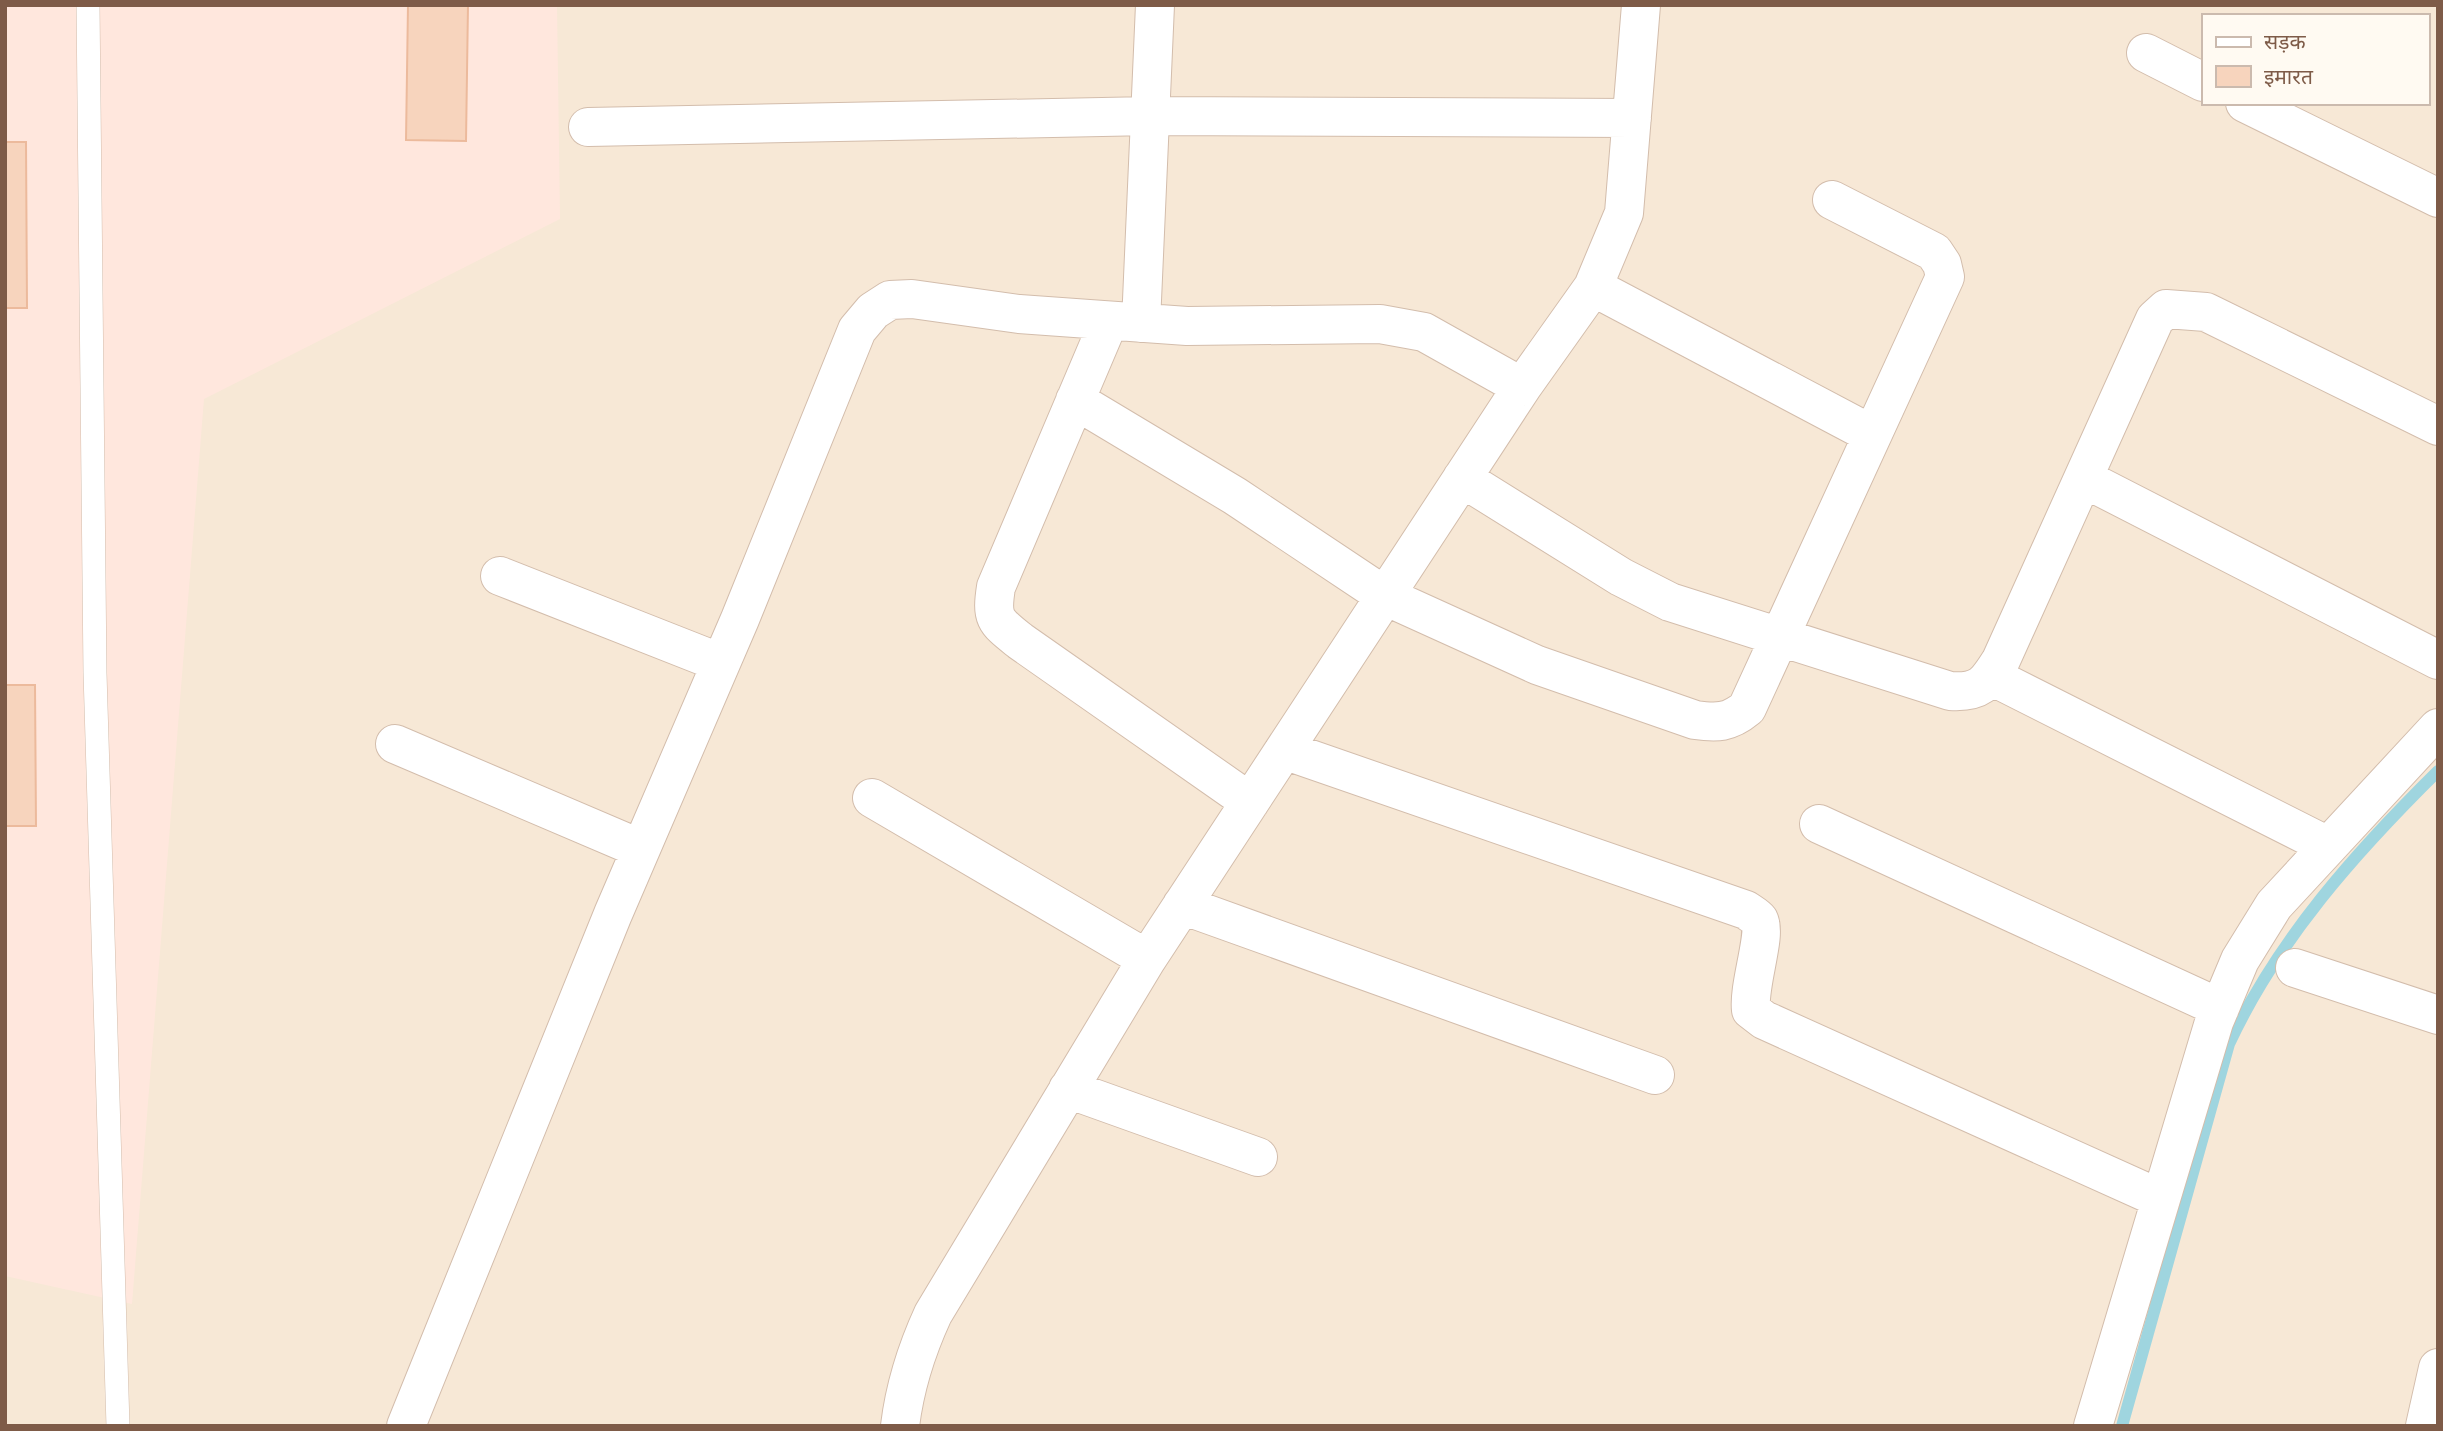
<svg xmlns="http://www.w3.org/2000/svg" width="2443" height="1431" font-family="'Alegreya Sans','Noto Sans Devanagari',sans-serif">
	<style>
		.residential { fill: #f7e8d6; fill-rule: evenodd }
		.commercial { fill: #ffe7dd }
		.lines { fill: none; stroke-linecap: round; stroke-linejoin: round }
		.stream { stroke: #9fd5df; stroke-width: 12 }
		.building { fill: #f7d4bd; stroke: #ecba9c; stroke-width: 2 }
		.service-casing { stroke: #d3bdac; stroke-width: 24 }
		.minor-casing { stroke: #d3bdac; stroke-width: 40 }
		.service { stroke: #fff; stroke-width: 23 }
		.minor { stroke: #fff; stroke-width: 38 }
	</style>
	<rect width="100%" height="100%" fill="#fff6e9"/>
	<!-- residential -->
	<path class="residential" d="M5,5H2438V1426H5ZM2203,16H2427V103H2203Z"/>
	<!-- commercial -->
	<path class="commercial" d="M5,5H557L560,219L204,399L132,1304L5,1276Z"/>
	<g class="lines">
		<!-- stream -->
		<path class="stream" d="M2122,1426L2229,1044C2278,939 2356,852 2438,771"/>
	</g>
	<!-- building -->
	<path class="building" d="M408,5H468L466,141L406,140Z
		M5,142H26L27,308H5Z
		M5,685H35L36,826H5Z"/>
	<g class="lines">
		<!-- service casing -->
		<g class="service-casing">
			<path id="service" d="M88,5L95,673L118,1426"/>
		</g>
		<!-- minor casing -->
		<g class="minor-casing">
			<path id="minor" d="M2146,53L2203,82
				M2245,103L2438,198
				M588,127L1151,116L1632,118
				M1593,287L1871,434
				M1109,321L996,587C991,619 995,621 1020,641L1250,802
				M1141,323L1155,5
				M1075,400L1235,496L1385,596L1537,665L1695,720C1717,723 1729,723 1747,708L1945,277L1942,264L1934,252L1832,200
				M1462,478L1621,577L1670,602L1950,691C1980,693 1986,684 2001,660L2155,319L2166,309L2206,312L2438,426
				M2085,479L2438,660
				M500,576L721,663
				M1991,676L2328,846
				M395,744L641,849
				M1284,750L1746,910C1750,913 1756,916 1759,920C1767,935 1748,985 1751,1010L1764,1020L2161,1199
				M872,798L1147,959
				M1819,824L2220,1008
				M1182,905L1655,1075
				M2295,968L2438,1015
				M1068,1089L1258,1157
				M406,1426L613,914L740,619L857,330L873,311L890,300L912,299L1019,314L1187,326L1380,324L1424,332L1522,387
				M900,1426C905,1385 916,1351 933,1314L1147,959L1522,387L1593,287L1624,213L1641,5
				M2093,1426L2214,1022L2240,960L2274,905L2438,728
				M2425,1426L2438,1368"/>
		</g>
		<!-- service -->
		<use href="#service" class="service"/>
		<!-- minor -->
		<use href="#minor" class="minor"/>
	</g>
	<!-- border -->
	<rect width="2443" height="1431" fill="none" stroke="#7e5b48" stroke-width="14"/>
	<!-- legend -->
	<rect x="2202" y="14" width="228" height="91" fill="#fffaf2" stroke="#cbbaae" stroke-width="2"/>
	<rect x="2216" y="37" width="35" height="10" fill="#ffffff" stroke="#cbbaae" stroke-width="2"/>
	<text x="2264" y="49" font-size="21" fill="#7e5b48">सड़क</text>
	<rect x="2216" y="66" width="35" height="21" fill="#f7d4bd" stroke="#cbbaae" stroke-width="2"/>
	<text x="2264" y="84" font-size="21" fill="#7e5b48">इमारत</text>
</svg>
